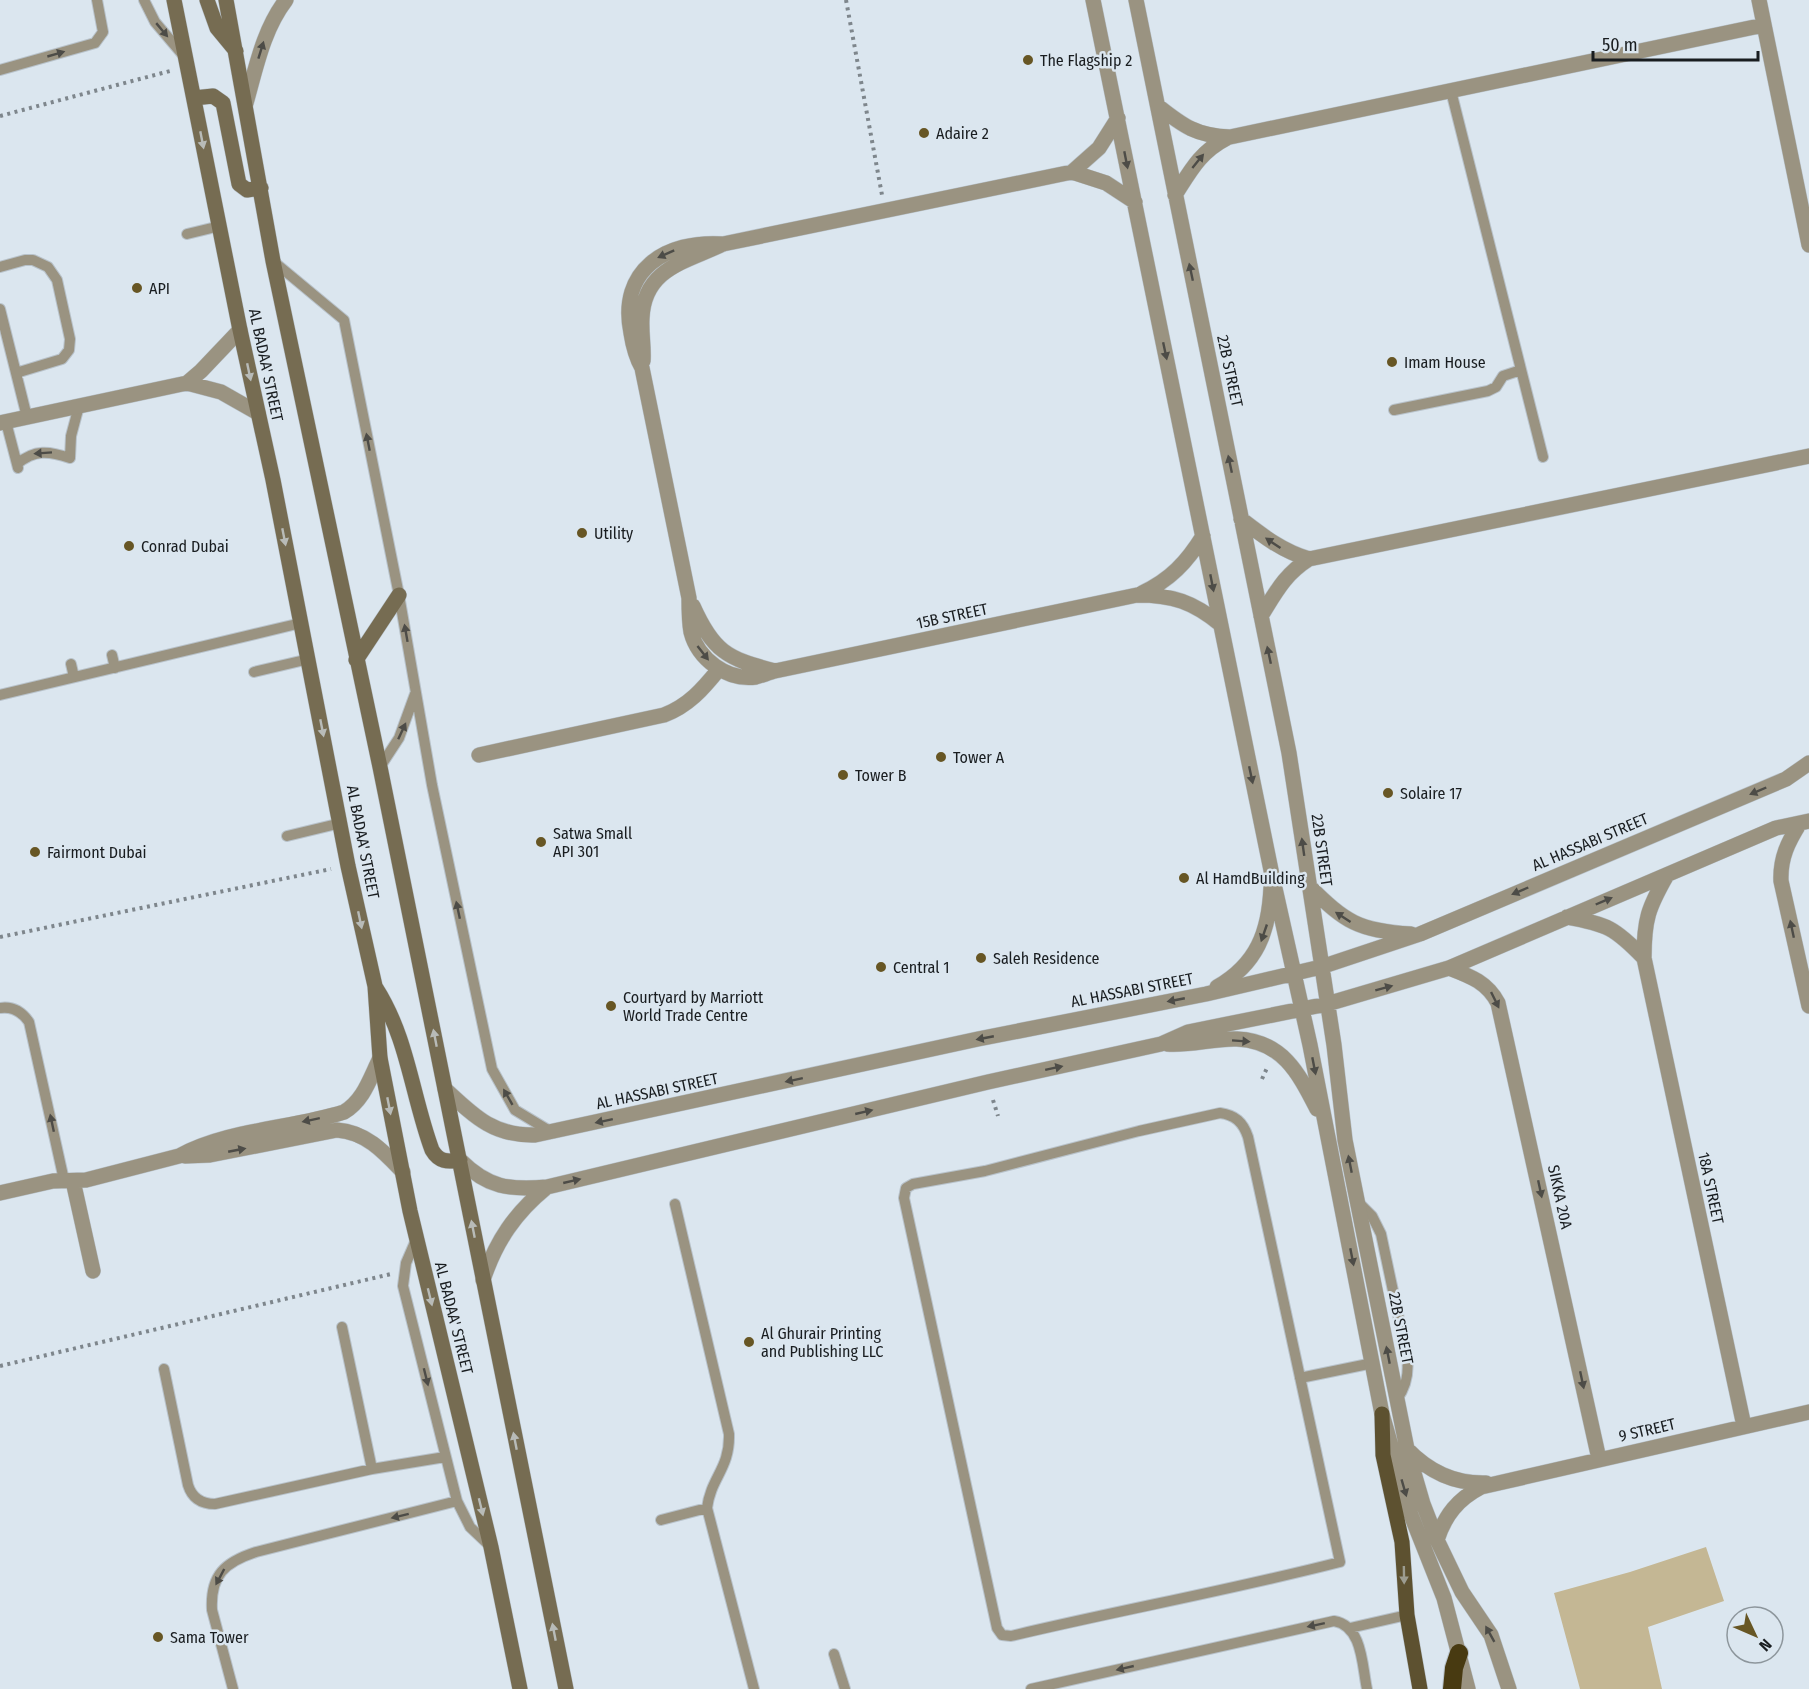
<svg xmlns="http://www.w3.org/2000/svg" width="1809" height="1689" font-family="'Fira Sans Condensed',sans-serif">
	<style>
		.green { fill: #c4b794 }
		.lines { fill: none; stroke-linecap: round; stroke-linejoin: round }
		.lane-casing { stroke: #b8c2ca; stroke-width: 12 }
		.street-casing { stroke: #b8c2ca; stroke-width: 16 }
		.secondary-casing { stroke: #b8c2ca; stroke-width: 16 }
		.primary-casing { stroke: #b8c2ca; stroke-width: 16 }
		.highway-casing { stroke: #b8c2ca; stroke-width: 20 }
		.path { stroke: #7e868c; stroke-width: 4; stroke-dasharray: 3 4.5; stroke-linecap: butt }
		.lane { stroke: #9a9381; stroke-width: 10 }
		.street { stroke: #9a9381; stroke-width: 15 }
		.secondary { stroke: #766c52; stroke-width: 15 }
		.primary { stroke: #5d5130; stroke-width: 15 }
		.highway { stroke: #483a11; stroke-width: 18 }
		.oneway { fill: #4d4c47 }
		.oneway2 { fill: #b8bbb8 }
		.oneway3 { fill: #9c9c90 }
		.poi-dot { fill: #675624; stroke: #dbe6ef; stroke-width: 2 }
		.labels { text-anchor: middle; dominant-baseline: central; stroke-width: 5; stroke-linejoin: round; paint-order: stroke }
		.poi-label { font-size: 16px; fill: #191d20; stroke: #dbe6ef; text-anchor: start }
		.street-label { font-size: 16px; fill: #191d20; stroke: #dbe6ef }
	</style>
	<rect width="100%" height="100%" fill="#dbe6ef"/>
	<!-- green -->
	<path class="green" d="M1706,1547L1724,1601L1648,1627L1662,1689H1580L1554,1593L1630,1572Z"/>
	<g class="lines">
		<!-- lane casing -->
		<g class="lane-casing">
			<path id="lane" d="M144,0L155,22L183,55
				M0,70L95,43L103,32L97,0
				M1451,91L1543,457
				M187,234L220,226
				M273,261L344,320L399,595L432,785L492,1069L515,1110L553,1133
				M0,267L25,260H33L48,267L57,280L70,339L69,350L62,359L16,373
				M0,309L27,417
				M1394,410L1488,391L1496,387L1503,376L1521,370
				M6,422L18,468
				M17,464C35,449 49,451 70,458L71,436L79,406
				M112,655L115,668
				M71,664L74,677
				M254,672L309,659
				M0,695L301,623
				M380,767L399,738L415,694
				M287,836L341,823
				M0,1008C13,1006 22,1012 29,1022L64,1180
				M1220,1113C1235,1115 1243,1122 1248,1137L1340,1562C1231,1590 1120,1610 1011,1636L1002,1635L997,1628L904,1198L906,1188L913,1184L985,1171L1139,1131Z
				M1358,1202L1372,1216L1381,1234L1407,1357C1409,1373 1407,1386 1397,1399
				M675,1204L729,1434C730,1469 711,1477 707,1508L754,1689
				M416,1240L406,1263L403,1286L457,1501L470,1527L490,1546
				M342,1327L372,1469
				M164,1369L188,1485C192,1498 201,1504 215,1504L372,1469L445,1457
				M1300,1378L1373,1363
				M661,1520L707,1508
				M1350,1628L1407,1615
				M834,1654L845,1689
				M233,1689L212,1610C210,1575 225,1562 256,1552L457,1501
				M1031,1689L1334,1621C1363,1626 1362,1666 1367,1689"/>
		</g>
		<!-- street casing -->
		<g class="street-casing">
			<path id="street" d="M1093,0L1272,875L1310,1045L1382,1414L1411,1515L1444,1598L1468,1689
				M1136,0L1289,753L1334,1045L1345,1140L1407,1449L1423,1504L1437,1540L1462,1592L1491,1635L1509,1689
				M1759,0L1809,245
				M246,103C256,68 263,30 286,0
				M1158,106C1183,126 1197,136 1230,137L1764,25
				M1072,172L1099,148L1118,118
				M1175,195C1191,170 1200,152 1227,138
				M723,244C666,240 618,270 631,333C633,346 636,357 642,368L689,598C689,609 689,621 691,632C698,659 727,681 756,677C762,675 769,673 775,671L1137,595C1173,595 1193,602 1220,624
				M643,361C644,346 641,333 642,318C644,268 686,262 723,244L1072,172L1106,183L1135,202
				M187,383L201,371L240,330
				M0,423L187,383L221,392L258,413
				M1241,519C1263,536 1282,551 1309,559
				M1142,593C1170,580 1187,562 1203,536
				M693,606C713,651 727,659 775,671
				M1261,616C1276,592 1285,574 1309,559L1809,456
				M479,755L664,715C688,706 703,689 719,669
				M1800,823C1788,842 1780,858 1781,881L1809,1006
				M1667,875C1648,908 1644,920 1644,958L1744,1426
				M1309,886C1345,922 1359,931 1411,934
				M1567,917C1607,924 1615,928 1644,958
				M1449,968C1470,976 1487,982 1498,1003L1599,1459
				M1217,987C1257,964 1269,932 1271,887
				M1167,1044C1191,1046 1214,1038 1237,1039C1283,1041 1299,1074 1317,1109
				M445,1089C474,1116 493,1136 535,1135L978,1039L1206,994L1321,967L1420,934L1786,779L1809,763
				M185,1156L210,1155L337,1130C366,1132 384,1152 403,1172
				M460,1160C488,1188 509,1190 547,1187L988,1082L1161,1044L1188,1032L1327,1004L1449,968L1776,828L1809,821
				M73,1181L93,1271
				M0,1193L53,1181L86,1180L179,1156C229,1129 291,1129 344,1112C364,1100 370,1078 380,1058
				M483,1280C496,1241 515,1213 547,1187
				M1407,1449C1429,1472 1454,1484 1486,1483
				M1437,1540C1445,1515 1458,1499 1481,1487L1809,1412"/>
		</g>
		<!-- secondary casing -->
		<g class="secondary-casing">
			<path id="secondary" d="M174,0L240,330L273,480L348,866L375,986L380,1058L410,1211L491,1547L520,1689
				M207,0L217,28L236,51
				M226,0L273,261L380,767L566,1689
				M194,98L213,96L223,103L239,184L247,190L261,188
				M356,660L399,595
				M376,988C408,1038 412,1096 432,1150C439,1162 447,1162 460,1160"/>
		</g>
		<!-- primary casing -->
		<g class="primary-casing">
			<path id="primary" d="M1382,1414L1383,1455L1402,1542L1407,1615L1420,1689"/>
		</g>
		<!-- highway casing -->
		<g class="highway-casing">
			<path id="highway" d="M1452,1689L1454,1668L1459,1653"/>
		</g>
		<!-- path -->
		<path class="path" d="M846,0L882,195
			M0,116L170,71
			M0,937L331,869
			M1262,1079L1267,1068
			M993,1100L998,1116
			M0,1366L391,1274"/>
		<!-- lane -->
		<use href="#lane" class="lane"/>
		<!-- street -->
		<use href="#street" class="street"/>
		<!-- secondary -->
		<use href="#secondary" class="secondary"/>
		<!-- primary -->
		<use href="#primary" class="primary"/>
		<!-- highway -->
		<use href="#highway" class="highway"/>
	</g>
	<!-- one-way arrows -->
	<defs><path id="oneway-solid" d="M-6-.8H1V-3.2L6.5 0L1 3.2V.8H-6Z" transform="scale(1.5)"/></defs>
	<g class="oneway">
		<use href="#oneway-solid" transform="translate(162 30) rotate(50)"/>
		<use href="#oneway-solid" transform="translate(261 50) rotate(-73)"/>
		<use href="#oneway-solid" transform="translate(56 54) rotate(-16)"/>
		<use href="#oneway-solid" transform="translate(1126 160) rotate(79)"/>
		<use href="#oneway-solid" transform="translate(1198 161) rotate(-51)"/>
		<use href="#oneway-solid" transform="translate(666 254) rotate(156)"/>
		<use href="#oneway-solid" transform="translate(1191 272) rotate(-102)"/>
		<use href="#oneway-solid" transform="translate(1165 351) rotate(78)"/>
		<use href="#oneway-solid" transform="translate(368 442) rotate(-101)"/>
		<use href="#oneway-solid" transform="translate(43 453) rotate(176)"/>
		<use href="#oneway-solid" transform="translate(1230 464) rotate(-102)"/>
		<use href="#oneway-solid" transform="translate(1273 543) rotate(-146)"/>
		<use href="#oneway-solid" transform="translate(1212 583) rotate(79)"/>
		<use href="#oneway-solid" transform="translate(406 633) rotate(-100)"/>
		<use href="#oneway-solid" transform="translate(703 653) rotate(52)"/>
		<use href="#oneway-solid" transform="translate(1269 655) rotate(-102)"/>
		<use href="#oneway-solid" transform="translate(402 731) rotate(-65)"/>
		<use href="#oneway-solid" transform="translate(1251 775) rotate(78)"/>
		<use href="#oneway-solid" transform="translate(1758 791) rotate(157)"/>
		<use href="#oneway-solid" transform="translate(1303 847) rotate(-98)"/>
		<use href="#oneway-solid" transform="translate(1520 891) rotate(157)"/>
		<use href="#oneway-solid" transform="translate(1604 901) rotate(-23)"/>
		<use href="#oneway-solid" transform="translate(458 910) rotate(-102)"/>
		<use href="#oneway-solid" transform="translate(1343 917) rotate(-147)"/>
		<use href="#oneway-solid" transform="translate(1792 929) rotate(-102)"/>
		<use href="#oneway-solid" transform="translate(1264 933) rotate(109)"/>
		<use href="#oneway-solid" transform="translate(1384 988) rotate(-15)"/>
		<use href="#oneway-solid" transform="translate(1176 1000) rotate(169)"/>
		<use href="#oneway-solid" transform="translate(1495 1000) rotate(64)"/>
		<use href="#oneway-solid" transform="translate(985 1038) rotate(169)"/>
		<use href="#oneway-solid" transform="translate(1241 1041) rotate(4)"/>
		<use href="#oneway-solid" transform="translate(1314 1066) rotate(79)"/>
		<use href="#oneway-solid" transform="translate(1054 1068) rotate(-12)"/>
		<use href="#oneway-solid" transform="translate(794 1080) rotate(168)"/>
		<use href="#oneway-solid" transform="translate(508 1097) rotate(-120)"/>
		<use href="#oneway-solid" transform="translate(864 1112) rotate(-13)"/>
		<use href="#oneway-solid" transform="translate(311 1120) rotate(168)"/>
		<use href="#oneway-solid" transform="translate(604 1121) rotate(168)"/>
		<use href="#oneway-solid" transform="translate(52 1123) rotate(-102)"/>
		<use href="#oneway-solid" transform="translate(237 1150) rotate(-11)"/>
		<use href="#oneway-solid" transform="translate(1350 1164) rotate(-101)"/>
		<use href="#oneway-solid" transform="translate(572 1181) rotate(-13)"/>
		<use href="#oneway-solid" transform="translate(1540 1189) rotate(78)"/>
		<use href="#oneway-solid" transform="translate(1352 1257) rotate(79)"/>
		<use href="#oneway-solid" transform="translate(1388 1355) rotate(-101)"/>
		<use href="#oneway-solid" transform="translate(426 1377) rotate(76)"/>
		<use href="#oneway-solid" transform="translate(1582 1380) rotate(78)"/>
		<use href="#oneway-solid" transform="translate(1404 1488) rotate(74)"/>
		<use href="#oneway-solid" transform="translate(400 1516) rotate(166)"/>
		<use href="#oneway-solid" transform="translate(220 1577) rotate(118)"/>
		<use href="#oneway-solid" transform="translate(1316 1625) rotate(168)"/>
		<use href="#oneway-solid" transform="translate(1490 1634) rotate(-119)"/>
		<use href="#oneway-solid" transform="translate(1125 1668) rotate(167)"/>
	</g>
	<g class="oneway2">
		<use href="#oneway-solid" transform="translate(202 140) rotate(79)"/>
		<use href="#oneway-solid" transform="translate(249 372) rotate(78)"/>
		<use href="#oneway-solid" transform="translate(284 537) rotate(79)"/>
		<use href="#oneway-solid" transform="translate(322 728) rotate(79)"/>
		<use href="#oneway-solid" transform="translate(360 920) rotate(78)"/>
		<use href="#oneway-solid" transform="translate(435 1038) rotate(-101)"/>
		<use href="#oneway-solid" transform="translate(389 1106) rotate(79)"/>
		<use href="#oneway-solid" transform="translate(473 1229) rotate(-101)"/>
		<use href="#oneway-solid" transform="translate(430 1297) rotate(76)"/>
		<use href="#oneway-solid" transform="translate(515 1441) rotate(-101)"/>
		<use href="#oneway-solid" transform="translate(481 1507) rotate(76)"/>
		<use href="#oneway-solid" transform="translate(554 1632) rotate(-101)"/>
	</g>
	<use class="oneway3" href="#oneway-solid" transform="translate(1404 1575) rotate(89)"/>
	<!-- markers -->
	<g class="poi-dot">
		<circle cx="1028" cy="60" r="6"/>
		<circle cx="924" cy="133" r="6"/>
		<circle cx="137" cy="288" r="6"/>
		<circle cx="1392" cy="362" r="6"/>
		<circle cx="582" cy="533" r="6"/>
		<circle cx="129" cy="546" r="6"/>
		<circle cx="941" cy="757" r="6"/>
		<circle cx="843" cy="775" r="6"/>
		<circle cx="1388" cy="793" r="6"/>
		<circle cx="541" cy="842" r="6"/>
		<circle cx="35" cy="852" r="6"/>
		<circle cx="1184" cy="878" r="6"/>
		<circle cx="981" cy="958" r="6"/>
		<circle cx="881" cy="967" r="6"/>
		<circle cx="611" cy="1006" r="6"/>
		<circle cx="749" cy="1342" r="6"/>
		<circle cx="158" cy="1637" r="6"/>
	</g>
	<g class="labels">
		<!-- poi labels -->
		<g class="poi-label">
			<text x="1040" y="60">The Flagship 2</text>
			<text x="936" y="133">Adaire 2</text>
			<text x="149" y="288">API</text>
			<text x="1404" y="362">Imam House</text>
			<text x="594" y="533">Utility</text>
			<text x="141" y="546">Conrad Dubai</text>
			<text x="953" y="757">Tower A</text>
			<text x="855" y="775">Tower B</text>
			<text x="1400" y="793">Solaire 17</text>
			<text x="553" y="833">Satwa Small<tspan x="553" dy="18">API 301</tspan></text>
			<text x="47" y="852">Fairmont Dubai</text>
			<text x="1196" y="878">Al HamdBuilding</text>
			<text x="993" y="958">Saleh Residence</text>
			<text x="893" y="967">Central 1</text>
			<text x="623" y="997">Courtyard by Marriott<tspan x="623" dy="18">World Trade Centre</tspan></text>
			<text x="761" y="1333">Al Ghurair Printing<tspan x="761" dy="18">and Publishing LLC</tspan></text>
			<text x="170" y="1637">Sama Tower</text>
		</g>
		<!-- street labels -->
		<g class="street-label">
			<text transform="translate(266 365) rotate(78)">AL BADAA' STREET</text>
			<text transform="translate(1230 371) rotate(78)">22B STREET</text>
			<text transform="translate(952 616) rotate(-12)">15B STREET</text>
			<text transform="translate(363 842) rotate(79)">AL BADAA' STREET</text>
			<text transform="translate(1590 842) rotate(-23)">AL HASSABI STREET</text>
			<text transform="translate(1322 850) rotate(82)">22B STREET</text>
			<text transform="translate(1132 990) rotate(-11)">AL HASSABI STREET</text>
			<text transform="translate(657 1091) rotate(-12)">AL HASSABI STREET</text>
			<text transform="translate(1711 1188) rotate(78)">18A STREET</text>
			<text transform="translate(1560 1197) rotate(78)">SIKKA 20A</text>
			<text transform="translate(454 1318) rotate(76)">AL BADAA' STREET</text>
			<text transform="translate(1401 1328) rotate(79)">22B STREET</text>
			<text transform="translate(1647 1430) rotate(-13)">9 STREET</text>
		</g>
	</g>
	<!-- north arrow -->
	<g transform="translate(1755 1635) rotate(134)"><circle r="28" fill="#dbe6ef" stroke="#8d969c" stroke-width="1.5"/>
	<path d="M0-4.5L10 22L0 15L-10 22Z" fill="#675624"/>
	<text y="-9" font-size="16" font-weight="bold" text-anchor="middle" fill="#191d20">N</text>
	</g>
	<!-- scale -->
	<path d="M1593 51v9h165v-9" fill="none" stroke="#191d20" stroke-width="3"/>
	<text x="1602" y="51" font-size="18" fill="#191d20" stroke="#dbe6ef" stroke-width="4.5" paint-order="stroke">50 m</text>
</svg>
